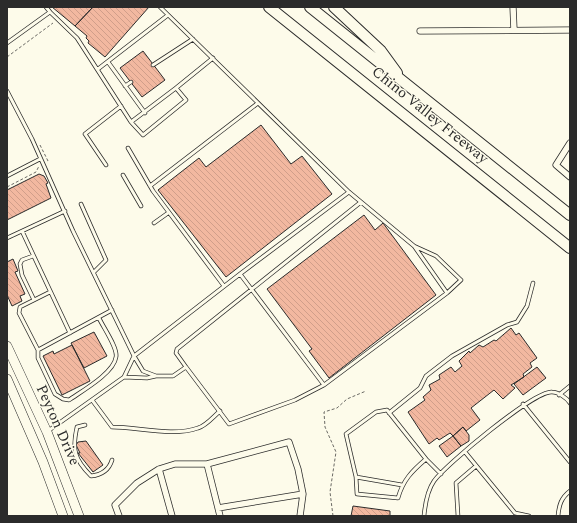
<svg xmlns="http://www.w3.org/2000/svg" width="577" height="523" font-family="Spectral,serif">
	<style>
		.building { fill: url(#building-back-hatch); stroke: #2b2b2b }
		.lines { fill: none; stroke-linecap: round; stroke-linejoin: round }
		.service-casing { stroke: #2b2b2b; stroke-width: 4.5 }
		.minor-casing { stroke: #2b2b2b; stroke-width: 7 }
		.primary-casing { stroke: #2b2b2b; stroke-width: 10 }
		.motorway-casing { stroke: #2b2b2b; stroke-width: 12 }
		.path { stroke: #6a6964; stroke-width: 1; stroke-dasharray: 3 2; stroke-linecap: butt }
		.service { stroke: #fdfbea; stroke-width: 3 }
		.minor { stroke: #fdfbea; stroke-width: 5.5 }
		.primary { stroke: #fdfbea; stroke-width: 9 }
		.motorway { stroke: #fdfbea; stroke-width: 10 }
		.labels { text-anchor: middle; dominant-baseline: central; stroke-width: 3; stroke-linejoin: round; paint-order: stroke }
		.street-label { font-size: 15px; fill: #2b2b2b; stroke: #fdfbea }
	</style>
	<defs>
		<pattern id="building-back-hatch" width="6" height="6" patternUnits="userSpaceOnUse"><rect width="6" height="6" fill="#f2b8a0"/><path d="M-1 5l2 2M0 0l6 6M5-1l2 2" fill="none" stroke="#d09e8a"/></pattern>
	</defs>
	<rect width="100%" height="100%" fill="#fdfbea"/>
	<!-- building -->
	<path class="building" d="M52,7H93L75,26Z
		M93,7H149L105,57L88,43L89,41L86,38L87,36L75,26Z
		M143,51L165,80L142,97L120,68Z
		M261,125L291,164L302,156L332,194L226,277L158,190L199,158L206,167Z
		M39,174L44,176L48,183L46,184L51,198L7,220V190Z
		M364,215L375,230L383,223L436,295L329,378L309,351L312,349L267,289Z
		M13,259L18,271L15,272L25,294L20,296L22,301L12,306L7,295V262Z
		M511,328L516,335L519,333L537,358L530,363L532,367L523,374L524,377L511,385L515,388L503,399L494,390L471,408L480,420L466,431L463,427L453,436L450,433L439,440L437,438L429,444L408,412L425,400L423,397L431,390L429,385L440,379L439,375L451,367L455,372L462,366L459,361L469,351L470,353L479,345L483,347L494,340L496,341Z
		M94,332L107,356L84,368L71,343Z
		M72,345L90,381L62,395L43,356L53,351L54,354Z
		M537,367L546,378L523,395L514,384Z
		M463,427L469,435V441L461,446L453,436Z
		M453,436L461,446L447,457L439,446Z
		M86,441L103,465L93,472L78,453H80L76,445L78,442Z
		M353,506L390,511V516H351Z"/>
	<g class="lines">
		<!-- service casing -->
		<g class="service-casing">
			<path id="service" d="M46,7L50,12
				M160,7L349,192L414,246L447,293
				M7,43L50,12L77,38L131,122
				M108,62L145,113
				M153,65L193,39
				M98,69L168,15
				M125,86L131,82
				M176,88L131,122L143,135L186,100L176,88L213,58
				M7,91L32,139L73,231L134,356L143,371L156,376H173L186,367L229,424L295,400L324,385L240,274
				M128,148L153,191L224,286
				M106,165L85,134L121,106
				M123,175L141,206
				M7,176L40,159
				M150,186L258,103
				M81,204L106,260L94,272
				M154,223L168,213
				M22,231L70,333
				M7,238L65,211
				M33,256L22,260L20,264L22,275L34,300
				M50,292L20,307L19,313L38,350V358L55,394L63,399L69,400C82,391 114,373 116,357C118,348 103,327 99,318
				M38,350L112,310
				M186,367L176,353L177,349L361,202
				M124,377L147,378L156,376
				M324,385L447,293L461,280L436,256L414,246
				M559,395L570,386
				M92,400L112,427C138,427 173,437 198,428C206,426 213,417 220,411
				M523,404L570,462
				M389,413L420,388L426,376L452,356L507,325L517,322L527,306L533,283
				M85,425L77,427C72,449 74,459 91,476C101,475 109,470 112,460
				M48,431L124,377L134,356L240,274L349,192
				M465,452L515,513L529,516
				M426,459L387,410L376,412L346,434L356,477L357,494L398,498C403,480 412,471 426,459L441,474
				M356,477L402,485
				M424,516C425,505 427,491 434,481C445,465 535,390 552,392C558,392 567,398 570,403
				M458,516L456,483L476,466
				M558,516C559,505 561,498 570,491"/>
		</g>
		<!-- minor casing -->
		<g class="minor-casing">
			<path id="minor" d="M513,7L514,30
				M420,31L570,30
				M570,143L556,165L570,177
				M207,464L220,516
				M159,469L172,516
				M218,508L303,494
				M119,516L115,505L137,483L159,469L175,464H207L289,442L298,469L303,494L300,516"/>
		</g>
		<!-- primary casing -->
		<g class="primary-casing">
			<path id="primary" d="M7,346L47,432L79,516
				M7,379L43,462L63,516"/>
		</g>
		<!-- motorway casing -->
		<g class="motorway-casing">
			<path id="motorway" d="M269,7L570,248
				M310,7L570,215
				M334,7L381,51L397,73"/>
		</g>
		<!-- path -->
		<path class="path" d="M7,57L53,23
			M40,145L48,161L47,162
			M7,187L36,172L39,166
			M333,516L330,492L336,452L325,427L324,412L337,408L347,399L366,391"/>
		<!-- service -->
		<use href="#service" class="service"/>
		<!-- minor -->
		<use href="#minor" class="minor"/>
		<!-- primary -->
		<use href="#primary" class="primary"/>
		<!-- motorway -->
		<use href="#motorway" class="motorway"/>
	</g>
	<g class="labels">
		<!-- street labels -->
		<g class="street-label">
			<text transform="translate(430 115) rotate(39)">Chino Valley Freeway</text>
			<text transform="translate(58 425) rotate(66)">Peyton Drive</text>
		</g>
	</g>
	<!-- border -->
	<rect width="577" height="523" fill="none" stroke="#2b2b2b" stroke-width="16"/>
</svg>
